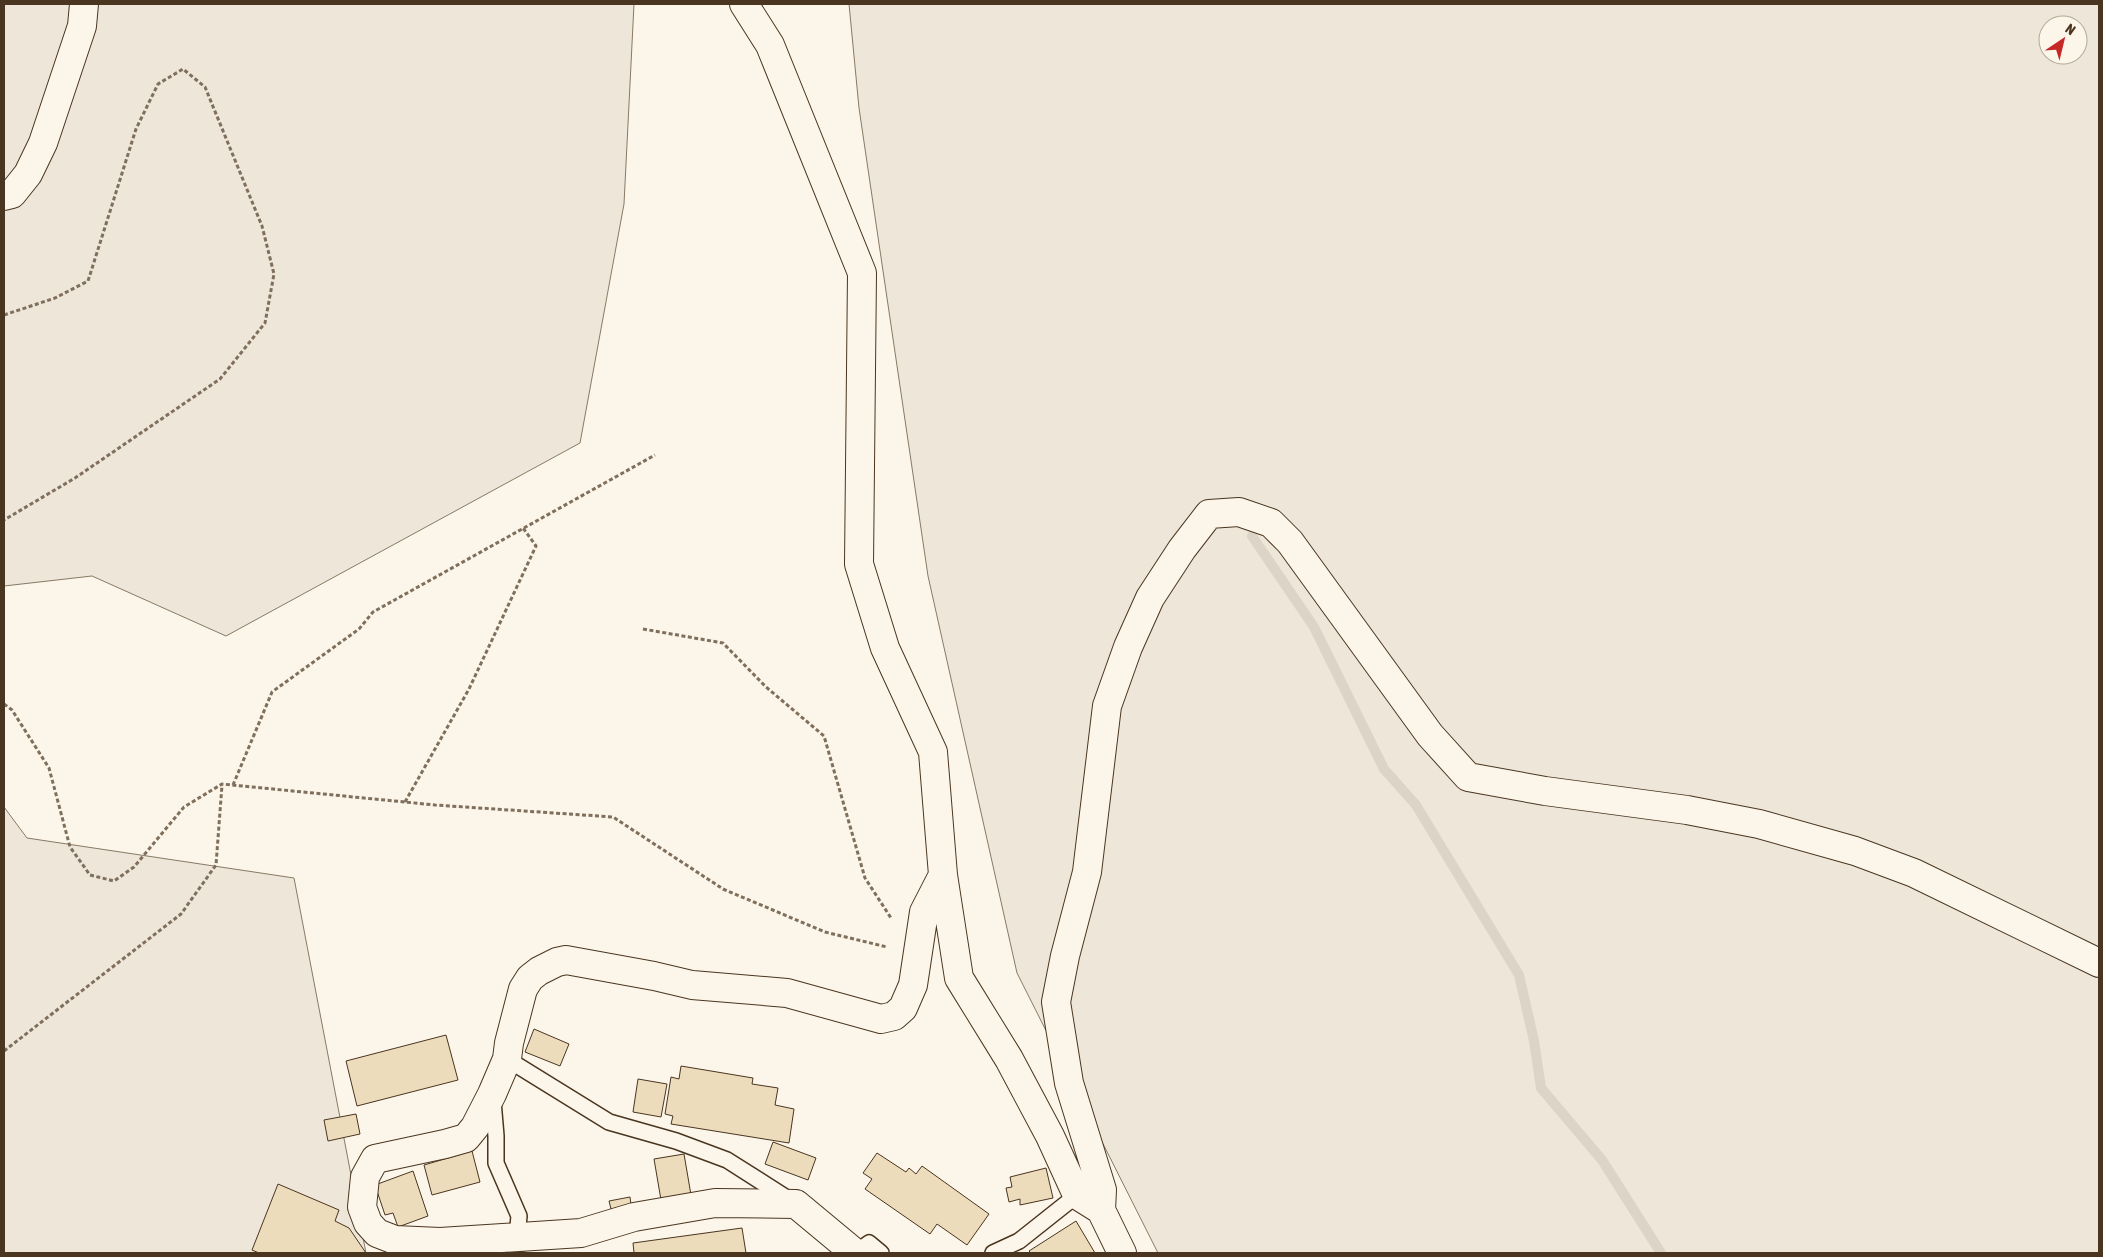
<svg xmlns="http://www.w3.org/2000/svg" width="2103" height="1257" font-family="'Asap Condensed',sans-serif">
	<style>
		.green { fill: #ede6d9; stroke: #887966; fill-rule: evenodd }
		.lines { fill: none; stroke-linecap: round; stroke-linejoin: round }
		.stream { stroke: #dcd4c6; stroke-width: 10 }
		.building { fill: #ecdcbc; stroke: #4a3520 }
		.service-casing { stroke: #4a3520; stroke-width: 18 }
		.minor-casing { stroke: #4a3520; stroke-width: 30 }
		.path { stroke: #7f6f5c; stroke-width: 3; stroke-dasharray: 4 2.5; stroke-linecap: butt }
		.service { stroke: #fbf6e9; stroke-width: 15 }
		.minor { stroke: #fbf6e9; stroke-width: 28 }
	</style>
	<rect width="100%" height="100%" fill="#fbf6e9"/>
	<!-- green -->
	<path class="green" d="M4,4H634L624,204L580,443L226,636L92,576L4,586Z
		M849,4H2099V1253H1158L1017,973L928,576L859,108ZM2048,25H2078V55H2048Z
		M4,807L27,838L294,878L366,1253H4Z"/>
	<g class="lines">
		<!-- stream -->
		<path class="stream" d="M1252,536L1314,627L1384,769L1416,805L1519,975L1534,1041L1541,1088L1602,1160L1661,1253"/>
	</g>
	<!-- building -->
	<path class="building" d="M534,1029L569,1044L560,1066L525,1052Z
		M446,1035L458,1080L357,1106L346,1061Z
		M681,1066L753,1078L752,1084L778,1088L775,1105L794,1109L789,1143L671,1124L673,1116L665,1114L671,1077L679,1079Z
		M638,1079L667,1084L661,1117L633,1112Z
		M356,1114L360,1134L328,1141L324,1120Z
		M773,1142L816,1158L808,1180L765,1164Z
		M472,1151L480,1182L432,1195L424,1165Z
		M877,1153L906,1172L909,1168L916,1174L922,1166L989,1214L967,1245L937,1224L930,1234L865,1189L872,1179L863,1173Z
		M684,1154L691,1195L661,1200L654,1159Z
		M1046,1168L1053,1198L1020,1205V1199L1009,1202L1006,1188L1012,1187L1010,1177Z
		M413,1171L428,1216L398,1227L393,1213L385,1215L375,1185Z
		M278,1184L339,1210L335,1221L349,1228L366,1253H259L252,1250Z
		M630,1197L631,1205L611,1209L609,1201Z
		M1076,1221L1095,1253H1031L1029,1251Z
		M742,1228L746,1253H634L633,1243Z
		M498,1247L529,1253H497Z"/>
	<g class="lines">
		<!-- service casing -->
		<g class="service-casing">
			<path id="service" d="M507,1059L609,1122L676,1141L727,1160L790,1200
				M493,1101L496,1136V1163L519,1216L517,1237
				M855,1253L869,1243L881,1253
				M993,1253L1019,1241L1077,1195"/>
		</g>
		<!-- minor casing -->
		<g class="minor-casing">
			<path id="minor" d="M744,4L770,45L862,273L859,564L885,648L933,752L943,875L959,978L1009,1059L1050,1136L1077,1195L1101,1210
				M4,196L12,194L28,174L43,143L82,26L84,4
				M855,1253L796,1204L715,1203L634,1217L581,1233L440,1242L395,1240L377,1233L368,1223L362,1207L365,1177L375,1159L445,1144L466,1138L475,1127L492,1094L507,1059L509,1043L523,989L530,978L539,971L557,962L566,960L654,976L692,985L787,993L881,1019L894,1016L903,1008L913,985L924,912L943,875
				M1122,1253L1101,1210L1102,1190L1069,1083L1056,1002L1065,956L1087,872L1107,706L1128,647L1150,598L1182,549L1209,514L1239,512L1271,523L1290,542L1430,735L1468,777L1545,791L1687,810L1759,824L1855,851L1914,873L2099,963"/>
		</g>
		<!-- path -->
		<path class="path" d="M4,315L55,298L88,281L136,129L158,84L183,69L205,87L262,226L274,274L265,323L220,379L75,478L4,520
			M643,629L723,643L766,687L824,736L865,878L891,918
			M4,704L12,710L49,768L70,847L90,875L114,881L134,867L184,807L222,784L435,805L613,817L723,889L825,932L887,947
			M233,785L272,692L359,629L373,612L655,455
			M405,802L469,689L536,546L523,528
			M4,1051L181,914L216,865L222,785"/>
		<!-- service -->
		<use href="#service" class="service"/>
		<!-- minor -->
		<use href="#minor" class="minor"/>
	</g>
	<!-- border -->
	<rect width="2103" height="1257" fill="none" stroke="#4a3520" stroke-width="10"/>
	<!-- north arrow -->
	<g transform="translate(2063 40) rotate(35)"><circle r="24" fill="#fbf6e9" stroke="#b4a999"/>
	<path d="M0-4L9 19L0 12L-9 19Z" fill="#c62828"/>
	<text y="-8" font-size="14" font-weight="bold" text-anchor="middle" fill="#4a3520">N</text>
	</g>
</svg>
